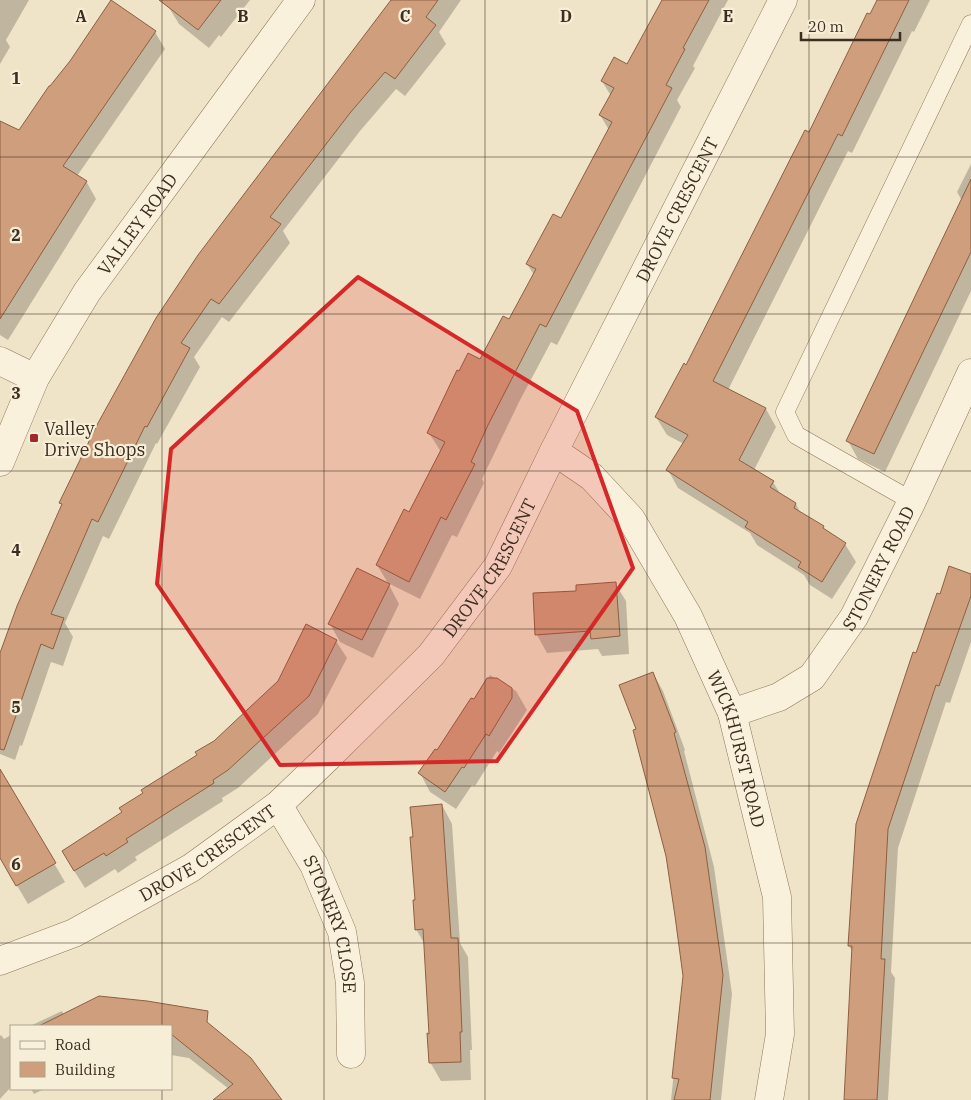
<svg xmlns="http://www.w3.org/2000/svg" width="971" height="1100" font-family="'IBM Plex Serif',serif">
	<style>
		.shadow { fill: #0003 }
		.building { fill: #cf9f7d; stroke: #8d5f41 }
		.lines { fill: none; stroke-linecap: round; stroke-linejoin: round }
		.lane-casing { stroke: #8d765c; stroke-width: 19 }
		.street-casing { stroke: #8d765c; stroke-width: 29 }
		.lane { stroke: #faf1dc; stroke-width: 18 }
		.street { stroke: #faf1dc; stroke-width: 28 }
		.marked { fill: #d62828; fill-opacity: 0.2; stroke: #d62828; stroke-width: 4; stroke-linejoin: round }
		.grid { fill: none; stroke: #3d2e20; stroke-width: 1; stroke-opacity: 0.55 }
		.poi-dot { fill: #9e2a2b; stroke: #f7eed8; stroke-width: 2 }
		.labels { text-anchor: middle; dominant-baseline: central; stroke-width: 4.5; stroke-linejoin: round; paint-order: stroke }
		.street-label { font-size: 18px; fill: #3d2e20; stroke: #f7eed8 }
		.poi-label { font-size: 18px; fill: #3d2e20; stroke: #f7eed8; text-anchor: start }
		.grid-label { font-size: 16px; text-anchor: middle; font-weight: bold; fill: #3d2e20; stroke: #f7eed8; stroke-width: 4.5; stroke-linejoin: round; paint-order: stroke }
	</style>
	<rect width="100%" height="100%" fill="#f0e4c8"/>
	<!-- shadow -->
	<path class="shadow" d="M0,0H29L6,40L10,47L0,64Z
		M173,0H250L221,37L219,35L209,48L179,24L168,6Z
		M392,0H461L439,32L446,44L405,96L396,89L360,131L283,231L290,243L229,322L222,317L194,357L200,367L157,444L156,443L109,539L103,536L65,623L73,637L63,666L51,662L22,746L20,745L15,760L0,754V658L62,506L61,503Z
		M663,0H728L693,66L695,68L677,100L681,107L557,345L551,342L519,402L482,479L484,483L457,537L452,535L420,599L388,583L377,565L410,513L441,452L429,433L459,373L480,361L509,321L534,275L527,264L561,220L609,130L600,115L611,96L602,81L627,65Z
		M878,0H930L914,32L912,31L852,153L848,151L728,390L766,409L776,427L754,470L773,482L781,495L796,504L801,514L845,544L856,562L832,599L810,585L804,575L757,545L750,533L678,488L668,470L684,444L667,435L656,417L687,367L810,134Z
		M112,1L155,32L165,49L77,176L86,181L96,199L8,340L0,335V122L20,131L71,62Z
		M971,164V212L968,211L957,192Z
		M971,219V291L885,472L858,459L848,441Z
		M971,575V642L950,703L946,702L898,848L891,972L895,978L888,1100H846L853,953L849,946L916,655L940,596Z
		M615,583L626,601L629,654L602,656L598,649L547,653L537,635L534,594L578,592Z
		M389,585L399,604L373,658L340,642L330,624Z
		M336,641L347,658L318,714L238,788L222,798L223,801L135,857L137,860L118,873L115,869L85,888L73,869L123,813L144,794L198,756Z
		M653,673L663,691L685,750L684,751L714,867L732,994L721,1100H671L684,976L667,856L638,730Z
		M490,675L516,691L527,710L499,753L497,751L475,786L472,785L456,809L430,792L420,773L474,700Z
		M10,788L65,882L28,904L0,857V794Z
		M442,805L452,824L460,943L468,957L472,1050H470L471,1080L441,1081L430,1062L431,1035L425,945L416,929L414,838Z
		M189,1010L250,1059L282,1100H223L229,1089L189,1058L171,1055V1026H30L62,1011L64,1015Z
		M1,1035L4,1039L11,1035V1087L0,1099V1036Z
		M31,1089H44L34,1094Z"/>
	<!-- building -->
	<path class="building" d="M111,0L156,31L63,166L87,181L0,319V121L19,130L49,86H50L70,61Z
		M159,0H221L198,30Z
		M391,0H438L426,17L436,25L395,79L385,72L350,113L270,217L281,224L219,304L211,299L181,343L190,348L147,427L145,426L98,522L92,519L51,614L64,618L53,649L41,644L4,750L0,749V653L17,606L62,504L59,503L98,423L156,318L198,255Z
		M662,0H709L683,48L685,49L666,85L672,88L546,327L540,324L488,425L471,462L475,464L446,520L441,517L409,582L376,565L404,509L409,512L445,442L427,433L457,370L459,371L468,353L480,359L503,316L509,319L536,269L526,264L553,214L561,218L612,122L599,115L614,88L601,81L614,57L627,64Z
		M877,0H909L842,136L838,134L713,381L766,408L739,460L774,481L770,487L796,503L794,508L824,526L823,528L846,543L822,582L798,567L801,562L745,527L748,522L666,470L688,435L655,417L684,363L686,365L805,130L809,132L867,13L870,14Z
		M971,179V252L874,454L846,441Z
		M949,566L971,574V596L939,686L936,685L888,829L881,959H885L877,1100H844L852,946H848L856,824L913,652L916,653L937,593L940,594Z
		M357,568L390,584L362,640L328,624Z
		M616,582L620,636L591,639L590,631L535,635L533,593L576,591V585Z
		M306,624L337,640L309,696L228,770L213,780L214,783L126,839L128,842L106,856L104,853L74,871L62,851L122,812L119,808L143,793L141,790L197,755L195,752L214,741L248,709L278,681Z
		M653,672L676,732L674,733L705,847L723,975L710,1100H674L679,1079L672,1078L683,976L675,916L666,856L633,730L636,729L619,685Z
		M487,678H497L512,688V698L489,736L486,734L464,768L462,767L445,792L418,773L435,749L437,750L471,698L474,699Z
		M0,769L56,863L16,886L0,858Z
		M442,804L451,938H458L462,1032H460L461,1062L429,1063L427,1033L429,1034L423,929L415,930L413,900H415L410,837H413L410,807Z
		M99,996L147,1001L208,1011L207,1022L251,1058L282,1100H213L233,1084L171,1034V1026H39Z"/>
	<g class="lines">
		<!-- lane casing -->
		<g class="lane-casing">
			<path id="lane" d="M912,501L796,435L785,412L971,24"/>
		</g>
		<!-- street casing -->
		<g class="street-casing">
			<g id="street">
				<path d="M0,361L35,378"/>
				<path id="s1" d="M554,451L592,477L631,519L688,616L732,713L777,897L780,1034L769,1100"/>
				<path id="s2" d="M0,462L35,378L87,292L301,0"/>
				<path id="s3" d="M732,713L779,697L812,677L854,617L912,501L971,373"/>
				<path id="s4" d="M278,805L314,865L342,932L350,983L351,1054"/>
				<path id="s5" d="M0,961L74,933L191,868L278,805L326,759L431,655L498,566L554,451L783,0"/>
			</g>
		</g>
		<!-- lane -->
		<use href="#lane" class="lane"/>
		<!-- street -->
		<use href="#street" class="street"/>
	</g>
	<!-- marked area -->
	<path class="marked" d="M358,277L577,411L633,568L497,761L280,765L157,584L171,449Z"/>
	<!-- grid -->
	<path class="grid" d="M162,0V1026M324,0V1100M485,0V1100M647,0V1100M809,0V1100M0,157H971M0,314H971M0,471H971M0,629H971M0,786H971M0,943H971M162,1089V1100"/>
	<!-- markers -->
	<rect class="poi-dot" x="29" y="433" width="10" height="10" rx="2.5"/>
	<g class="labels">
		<!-- street labels -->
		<g class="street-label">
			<text stroke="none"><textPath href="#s5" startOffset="1045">DROVE CRESCENT</textPath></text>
			<text stroke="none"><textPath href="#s2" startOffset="276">VALLEY ROAD</textPath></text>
			<text stroke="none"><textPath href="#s5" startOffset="640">DROVE CRESCENT</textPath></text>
			<text stroke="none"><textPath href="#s3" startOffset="216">STONERY ROAD</textPath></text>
			<text stroke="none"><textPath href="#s1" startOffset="358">WICKHURST ROAD</textPath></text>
			<text stroke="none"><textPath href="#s5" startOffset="235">DROVE CRESCENT</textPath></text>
			<text stroke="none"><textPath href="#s4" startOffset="132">STONERY CLOSE</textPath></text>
		</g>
		<!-- poi labels -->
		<g class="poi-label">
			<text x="44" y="428">Valley<tspan x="44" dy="21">Drive Shops</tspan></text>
		</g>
	</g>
	<g class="grid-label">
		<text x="81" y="22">A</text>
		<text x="243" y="22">B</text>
		<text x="405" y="22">C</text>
		<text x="566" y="22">D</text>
		<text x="728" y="22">E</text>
		<text x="16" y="84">1</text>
		<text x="16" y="241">2</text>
		<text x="16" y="399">3</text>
		<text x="16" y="556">4</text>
		<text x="16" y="713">5</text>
		<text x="16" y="870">6</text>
	</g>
	<!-- legend -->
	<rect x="10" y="1025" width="162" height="65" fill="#f7eed8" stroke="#ada18e"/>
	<rect x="20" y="1041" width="25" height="8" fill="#faf1dc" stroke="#ada18e"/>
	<text x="55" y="1050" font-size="15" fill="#3d2e20">Road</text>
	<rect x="20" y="1062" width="25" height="15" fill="#cf9f7d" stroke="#ada18e"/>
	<text x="55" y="1075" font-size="15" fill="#3d2e20">Building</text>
	<!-- scale -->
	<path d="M801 32v8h99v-8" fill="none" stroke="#3d2e20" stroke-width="2.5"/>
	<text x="808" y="32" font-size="15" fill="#3d2e20" stroke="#f7eed8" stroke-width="4" paint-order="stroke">20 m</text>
</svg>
